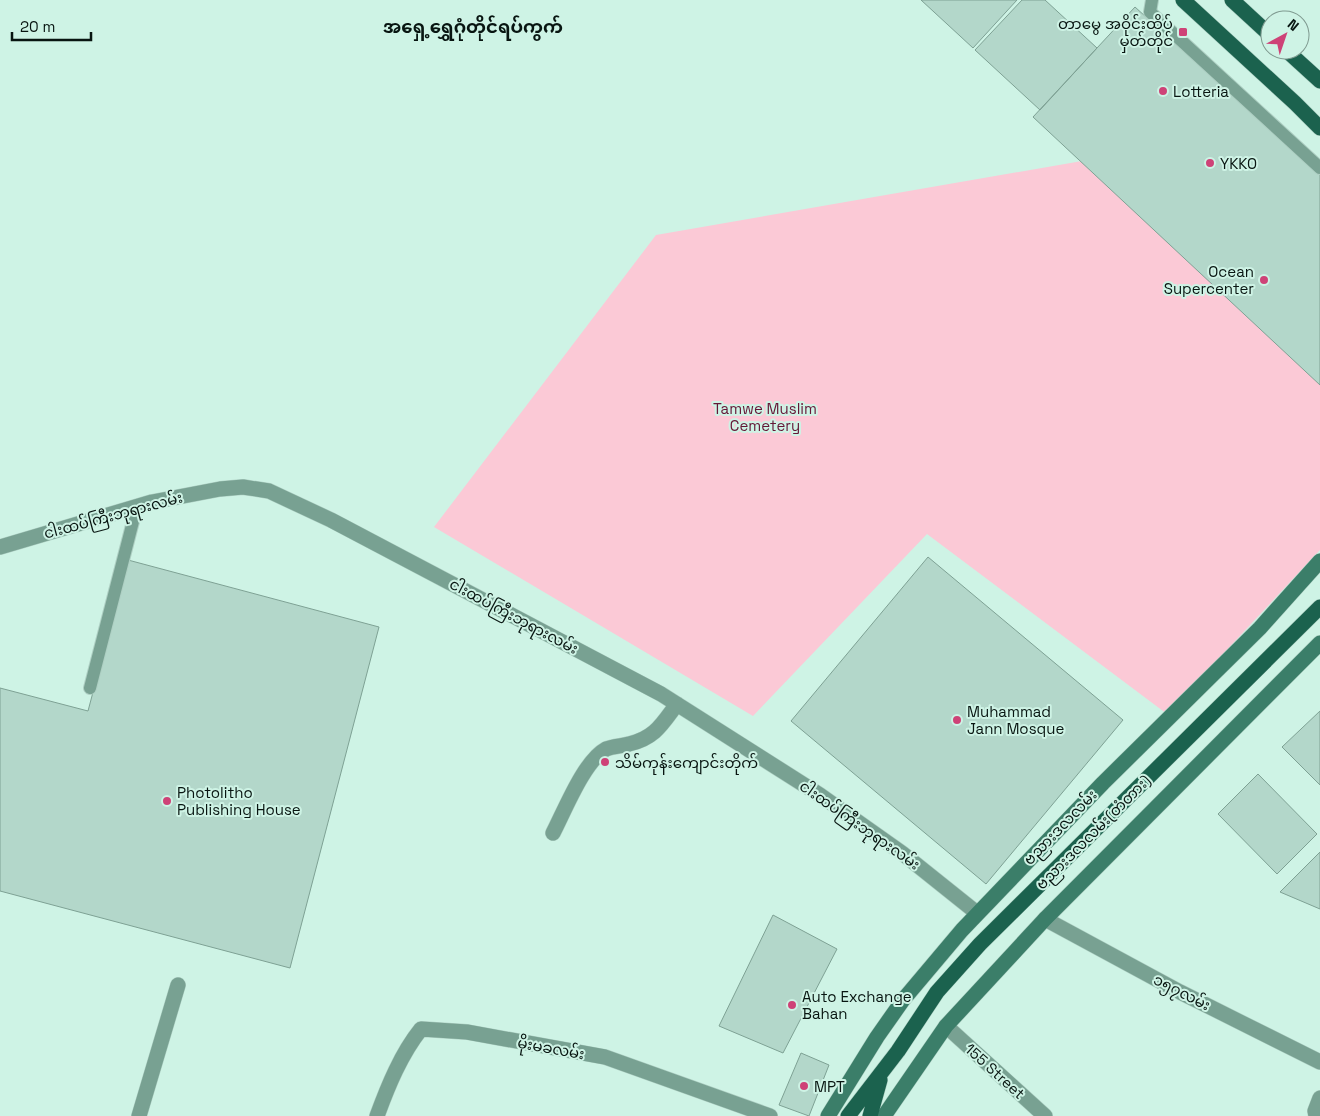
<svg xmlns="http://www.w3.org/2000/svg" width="1320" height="1116" font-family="'Space Grotesk','Noto Sans Myanmar',sans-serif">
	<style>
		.green { fill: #fbc9d6 }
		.building { fill: #b3d7ca; stroke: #7ea194 }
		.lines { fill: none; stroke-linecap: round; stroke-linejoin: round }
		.lane-casing { stroke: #aecfc3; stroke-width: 14 }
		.street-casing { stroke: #aecfc3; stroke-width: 16 }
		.secondary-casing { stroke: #aecfc3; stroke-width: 16 }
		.primary-casing { stroke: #aecfc3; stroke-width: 16 }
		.lane { stroke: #78a192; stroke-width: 12 }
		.street { stroke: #78a192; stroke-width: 15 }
		.secondary { stroke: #3b7e69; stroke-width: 15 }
		.primary { stroke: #1b624e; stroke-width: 15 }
		.poi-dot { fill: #ce4277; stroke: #cef3e5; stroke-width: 2 }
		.labels { text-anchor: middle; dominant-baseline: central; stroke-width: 4; stroke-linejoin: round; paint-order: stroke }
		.poi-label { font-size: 15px; fill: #081511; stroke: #cef3e5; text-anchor: start }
		.park-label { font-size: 15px; fill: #651636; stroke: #cef3e5 }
		.street-label { font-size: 15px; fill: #081511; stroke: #cef3e5 }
		.quarter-label { font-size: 18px; font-weight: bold; fill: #081511; stroke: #cef3e5 }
	</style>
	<rect width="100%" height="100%" fill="#cef3e5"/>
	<!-- green -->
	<path class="green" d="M1082,161L1320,384V550L1167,714L927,534L753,716L434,527L656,235Z"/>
	<!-- building -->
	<path class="building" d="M921,0H1017L973,48Z
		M1022,0H1045L1097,48L1040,110L975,50Z
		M1135,7L1320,175V385L1033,117Z
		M928,557L1123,720L986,884L791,721Z
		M128,560L379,627L290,968L0,891V688L88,711Z
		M1320,711V785L1282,747Z
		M1258,774L1317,834L1277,874L1218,814Z
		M1320,852V909L1280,892Z
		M773,915L837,949L783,1053L719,1026Z
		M801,1053L829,1065L809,1116L779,1105Z"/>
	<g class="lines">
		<!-- lane casing -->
		<g class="lane-casing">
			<path id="lane" d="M1152,0L1150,12L1320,168
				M90,688L137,506"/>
		</g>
		<!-- street casing -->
		<g class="street-casing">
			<path id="street" d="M0,547L152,502L220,489L243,487L269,491L331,520L661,694L820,795L902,853L977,913
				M553,833C565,810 584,761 606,749C613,746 622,746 629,744C655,738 662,724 677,704
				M1045,919L1180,992L1320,1062
				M946,1026L1045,1116
				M139,1116L178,985
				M377,1116C388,1086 401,1054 421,1029L467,1032L605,1057L770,1116
				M1316,1116L1315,1111L1320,1098"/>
		</g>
		<!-- secondary casing -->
		<g class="secondary-casing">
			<path id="secondary" d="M828,1116L877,1037L903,1000L962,930L1103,783L1260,628L1320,561
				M884,1116L946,1026L1045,919L1320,643"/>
		</g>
		<!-- primary casing -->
		<g class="primary-casing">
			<path id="primary" d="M1183,0L1295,103L1320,128
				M1232,0L1270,35
				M1286,50L1320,81
				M848,1116L898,1051L937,992L980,944L1320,607
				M870,1116L880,1080"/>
		</g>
		<!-- lane -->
		<use href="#lane" class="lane"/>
		<!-- street -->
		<use href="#street" class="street"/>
		<!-- secondary -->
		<use href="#secondary" class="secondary"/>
		<!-- primary -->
		<use href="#primary" class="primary"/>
	</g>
	<!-- markers -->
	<g class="poi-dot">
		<rect x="1178" y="27" width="10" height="10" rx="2.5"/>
		<circle cx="1163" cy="91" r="5"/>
		<circle cx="1210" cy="163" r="5"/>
		<circle cx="1264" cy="280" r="5"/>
		<circle cx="957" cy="720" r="5"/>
		<circle cx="605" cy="762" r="5"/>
		<circle cx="167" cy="801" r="5"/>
		<circle cx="792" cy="1005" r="5"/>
		<circle cx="804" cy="1086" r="5"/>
	</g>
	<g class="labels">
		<!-- poi labels -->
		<g class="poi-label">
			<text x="1173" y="23" text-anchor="end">တာမွေ အဝိုင်းထိပ်<tspan x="1173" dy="17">မှတ်တိုင်</tspan></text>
			<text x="1173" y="91">Lotteria</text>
			<text x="1220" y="163">YKKO</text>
			<text x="1254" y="271" text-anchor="end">Ocean<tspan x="1254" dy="17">Supercenter</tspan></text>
			<text x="967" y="711">Muhammad<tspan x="967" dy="17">Jann Mosque</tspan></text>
			<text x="615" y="762">သိမ်ကုန်းကျောင်းတိုက်</text>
			<text x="177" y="792">Photolitho<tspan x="177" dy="17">Publishing House</tspan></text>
			<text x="802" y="996">Auto Exchange<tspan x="802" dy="17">Bahan</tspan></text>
			<text x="814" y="1086">MPT</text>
		</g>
		<!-- park labels -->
		<g class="park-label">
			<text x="765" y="408">Tamwe Muslim<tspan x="765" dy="17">Cemetery</tspan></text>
		</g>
		<!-- street labels -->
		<g class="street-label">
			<text transform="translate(113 515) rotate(-15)">ငါးထပ်ကြီးဘုရားလမ်း</text>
			<text transform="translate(514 616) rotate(28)">ငါးထပ်ကြီးဘုရားလမ်း</text>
			<text transform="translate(860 825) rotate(35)">ငါးထပ်ကြီးဘုရားလမ်း</text>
			<text transform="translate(1060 827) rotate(-46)">ဗညားဒလလမ်း</text>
			<text transform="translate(1093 832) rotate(-45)">ဗညားဒလလမ်း(တံတား)</text>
			<text transform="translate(1182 992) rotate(27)">၁၅၇လမ်း</text>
			<text transform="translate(551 1048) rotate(10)">မိုးမခလမ်း</text>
			<text transform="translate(995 1071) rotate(42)">155 Street</text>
		</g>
		<!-- quarter labels -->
		<g class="quarter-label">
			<text x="473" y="26">အရှေ့ရွှေဂုံတိုင်ရပ်ကွက်</text>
		</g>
	</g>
	<!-- north arrow -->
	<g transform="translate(1285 35) rotate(40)"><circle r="24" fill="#cef3e5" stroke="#7f9a90"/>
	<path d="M0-4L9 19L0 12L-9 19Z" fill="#ce4277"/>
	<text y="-8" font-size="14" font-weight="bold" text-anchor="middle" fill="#081511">N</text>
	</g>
	<!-- scale -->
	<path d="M12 32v8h79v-8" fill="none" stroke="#081511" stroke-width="2.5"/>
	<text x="20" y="32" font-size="15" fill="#081511" stroke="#cef3e5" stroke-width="4" paint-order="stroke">20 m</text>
</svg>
